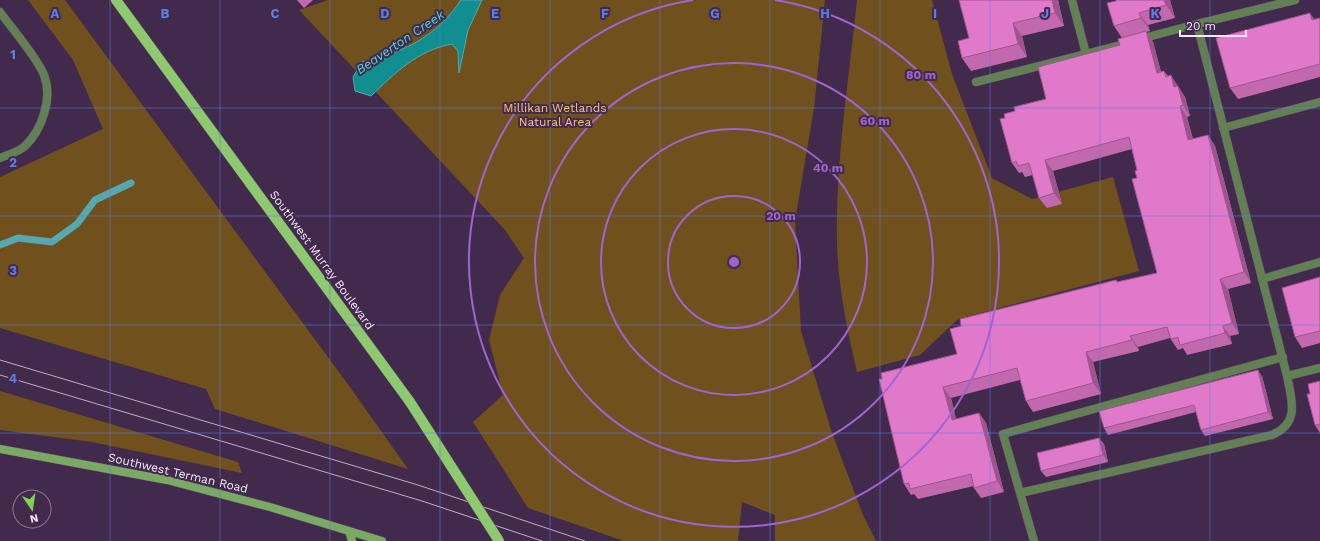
<svg xmlns="http://www.w3.org/2000/svg" width="1320" height="541" font-family="'Work Sans',sans-serif">
	<style>
		.green { fill: #70501c }
		.water { fill: #118e8f; stroke: #55a8af }
		.lines { fill: none; stroke-linecap: round; stroke-linejoin: round }
		.stream { stroke: #55a8af; stroke-width: 7 }
		.lane-casing { stroke: #5f4868; stroke-width: 9 }
		.secondary-casing { stroke: #5f4868; stroke-width: 9 }
		.primary-casing { stroke: #5f4868; stroke-width: 11 }
		.lane { stroke: #628054; stroke-width: 8 }
		.secondary { stroke: #7aa963; stroke-width: 8 }
		.primary { stroke: #8dc96e; stroke-width: 10 }
		.tram { stroke: #beadc6; stroke-width: 1 }
		.primary-bridge-casing { stroke: #5f4868; stroke-width: 11; stroke-linecap: butt }
		.primary-bridge { stroke: #8dc96e; stroke-width: 10 }
		.wall { fill: #c268ae }
		.shaded-wall { fill: #9e558d }
		.building { fill: #e179ca; stroke: #9e558d }
		.grid { fill: none; stroke: #5e7ce2; stroke-width: 1; stroke-opacity: 0.55 }
		.ring { fill: none; stroke: #a064d1; stroke-width: 2 }
		.labels { text-anchor: middle; dominant-baseline: central; stroke-width: 4; stroke-linejoin: round; paint-order: stroke }
		.park-label { font-size: 12px; fill: #fbc576; stroke: #422a4c }
		.street-label { font-size: 12px; fill: #f5e6fb; stroke: #422a4c }
		.water-label { font-size: 13px; font-style: italic; fill: #50d7d8; stroke: #422a4c }
		.grid-label { font-size: 13px; text-anchor: middle; font-weight: bold; fill: #5e7ce2; stroke: #422a4c; stroke-width: 4; stroke-linejoin: round; paint-order: stroke }
		.centre { fill: #a064d1; stroke: #422a4c; stroke-width: 2 }
		.ring-label { font-size: 12px; text-anchor: middle; font-weight: bold; fill: #a064d1; stroke: #422a4c; stroke-width: 4; stroke-linejoin: round; paint-order: stroke }
	</style>
	<rect width="100%" height="100%" fill="#422a4c"/>
	<!-- green -->
	<path class="green" d="M28,0H65L347,383L408,469L215,409L206,389L0,328V177L103,129L73,60Z
		M328,0H825L814,108L795,221L801,331L832,433L863,515L876,541H775V515L742,502L738,541H624L528,508L473,422L503,395L489,340L500,295L524,258L505,230L299,10Z
		M857,0H932L952,74L992,178L1032,199L1113,177L1139,271L958,319L920,355L857,372C847,329 838,286 837,243C835,162 849,80 857,0Z
		M0,391L238,462L242,473L92,442L0,430Z"/>
	<!-- water -->
	<path class="water" d="M461,0H482L468,30L459,73L458,51L452,44C418,50 395,73 371,96L355,91L353,77L362,62C404,52 436,37 461,0Z"/>
	<g class="lines">
		<!-- stream -->
		<path class="stream" d="M0,245L18,238L52,242L77,224L95,200L131,183"/>
		<!-- lane casing -->
		<g class="lane-casing">
			<path id="lane" d="M1072,0L1086,54L1129,43
				M0,12C13,30 36,56 44,75C53,98 42,130 25,146C19,152 7,155 0,158
				M1197,24L1295,0
				M1140,39L1197,24L1287,376L1320,368
				M976,82L1086,54
				M1223,128L1320,102
				M1262,279L1320,262
				M1020,493L1272,435C1300,423 1292,401 1287,376
				M1034,541L1003,434L1283,357"/>
		</g>
		<!-- secondary casing -->
		<g class="secondary-casing">
			<path id="secondary" d="M0,449L167,480L270,507L382,541
				M349,531L352,541"/>
		</g>
		<!-- primary casing -->
		<g class="primary-casing">
			<path id="primary" d="M116,0L410,402"/>
		</g>
		<!-- lane -->
		<use href="#lane" class="lane"/>
		<!-- secondary -->
		<use href="#secondary" class="secondary"/>
		<!-- primary -->
		<use href="#primary" class="primary"/>
		<!-- tram -->
		<path class="tram" d="M0,360L418,485L585,541
			M0,375L422,501L542,541"/>
		<!-- primary-bridge casing -->
		<g class="primary-bridge-casing">
			<path id="primary-bridge" d="M410,402L499,541"/>
		</g>
		<!-- primary-bridge -->
		<use href="#primary-bridge" class="primary-bridge"/>
	</g>
	<!-- wall -->
	<path class="wall" d="M297,0H313L304,8Z
		M959,0H1058L1064,26L1022,36L1027,57L971,71L962,58L969,38Z
		M1170,0L1175,18L1148,25L1150,31L1146,32L1153,42L1161,72L1164,71L1168,76L1178,86L1179,88L1185,97L1190,116L1187,117L1193,139L1208,135L1215,146L1251,283L1228,289L1239,334L1230,336L1232,344L1187,355L1183,348L1178,350L1170,338L1138,347L1139,351L1093,362L1101,394L1033,412L1026,401L1020,380L951,398L956,419L979,413L986,423L1004,492L981,498L974,488V486L918,499L914,494L911,495L904,484L957,354L961,326L1116,280L1117,282L1157,273L1137,178V170L1132,149L1053,171L1062,204L1047,208L1039,198L1033,175L1025,177L1022,172L1019,173L1012,163L1005,118L1015,111L1046,99L1120,45L1122,38L1114,26L1116,1Z
		M1320,18V77L1238,99L1230,88L1314,19Z
		M1320,277V343L1302,348L1295,337Z
		M1262,376L1273,419L1205,436L1201,430L1196,412L1108,435L1104,428Z
		M1320,381V433L1315,425L1310,394Z
		M1099,438L1104,444L1108,462L1046,477L1041,471Z"/>
	<!-- shaded-wall -->
	<path class="shaded-wall" d="M1052,0H1058L1064,26L1055,13Z
		M1164,0H1170L1175,18L1166,5Z
		M1139,13L1148,25L1150,31L1141,18Z
		M1310,13L1318,24L1312,20Z
		M1013,23L1022,36L1027,57L1018,44Z
		M1146,31L1153,42L1164,83L1157,73Z
		M1171,75L1185,97L1190,116L1183,105L1174,87Z
		M1180,106L1187,117L1196,151L1188,140Z
		M1208,135L1215,146L1251,283L1244,272Z
		M1045,160L1053,171L1062,204L1054,193Z
		M1220,279L1228,289L1239,334L1232,323Z
		M1223,326L1230,336L1232,344L1225,333Z
		M1130,336L1138,347L1139,351L1132,340Z
		M1086,352L1093,362L1101,394L1093,383Z
		M1258,370L1262,376L1273,419L1268,412Z
		M943,387L951,398L959,431L952,420Z
		M979,413L986,423L1004,492L997,481Z
		M1099,438L1104,444L1108,462L1103,455Z"/>
	<!-- building -->
	<path class="building" d="M959,0H1052L1055,13L1013,23L1018,44L962,58L958,41L969,38Z
		M1116,0H1164L1166,5L1139,13L1141,18L1114,26L1107,3L1116,1Z
		M1310,13L1312,20L1320,18V64L1230,88L1216,38Z
		M1146,31L1157,73L1164,71L1166,77L1171,75L1174,87L1178,86L1183,105L1180,106L1188,140L1208,135L1244,272L1220,279L1232,323L1223,326L1225,333L1180,345L1178,337L1171,339L1167,327L1130,336L1132,340L1086,352L1093,383L1026,401L1017,368L943,387L952,420L979,413L997,481L974,488L971,474L910,489L909,483L904,484L879,379H882L881,373L957,354L950,329L961,326L960,319L1116,280L1117,282L1157,273L1132,179L1137,178L1135,171L1137,170L1129,137L1045,160L1054,193L1039,198L1029,163L1018,166L1016,161L1012,163L1000,119L1005,118L1004,114L1015,111L1014,107L1046,99L1038,67L1120,45L1118,39Z
		M1320,277V331L1295,337L1282,288Z
		M1258,370L1268,412L1201,430L1194,405L1104,428L1099,411Z
		M1320,381V426H1319V424L1315,425L1307,394H1310L1308,384Z
		M1099,438L1103,455L1041,471L1037,453Z"/>
	<!-- grid -->
	<path class="grid" d="M110,0V541M220,0V541M330,0V541M440,0V541M550,0V541M660,0V541M770,0V541M880,0V541M990,0V541M1100,0V541M1210,0V541M0,108H1320M0,216H1320M0,325H1320M0,433H1320"/>
	<!-- distance rings -->
	<g class="ring">
		<circle cx="734" cy="262" r="66"/>
		<circle cx="734" cy="262" r="133"/>
		<circle cx="734" cy="262" r="199"/>
		<path d="M775 0A265 265 0 1 1 693 0"/>
	</g>
	<g class="labels">
		<!-- park labels -->
		<g class="park-label">
			<text x="555" y="108">Millikan Wetlands<tspan x="555" dy="14">Natural Area</tspan></text>
		</g>
		<!-- street labels -->
		<g class="street-label">
			<text transform="translate(322 260) rotate(54)">Southwest Murray Boulevard</text>
			<text transform="translate(178 473) rotate(13)">Southwest Terman Road</text>
		</g>
		<!-- water labels -->
		<g class="water-label">
			<text transform="translate(400 42) rotate(-34)">Beaverton Creek</text>
		</g>
	</g>
	<g class="grid-label">
		<text x="55" y="18">A</text>
		<text x="165" y="18">B</text>
		<text x="275" y="18">C</text>
		<text x="385" y="18">D</text>
		<text x="495" y="18">E</text>
		<text x="605" y="18">F</text>
		<text x="715" y="18">G</text>
		<text x="825" y="18">H</text>
		<text x="935" y="18">I</text>
		<text x="1045" y="18">J</text>
		<text x="1155" y="18">K</text>
		<text x="13" y="59">1</text>
		<text x="13" y="167">2</text>
		<text x="13" y="275">3</text>
		<text x="13" y="383">4</text>
	</g>
	<circle cx="734" cy="262" r="6" class="centre"/>
	<g class="ring-label">
		<text x="921" y="79">80 m</text>
		<text x="875" y="125">60 m</text>
		<text x="828" y="172">40 m</text>
		<text x="781" y="220">20 m</text>
	</g>
	<!-- north arrow -->
	<g transform="translate(32 509) rotate(167)"><circle r="19" fill="#422a4c" stroke="#8a7592"/>
	<path d="M0-3L7 15L0 10L-7 15Z" fill="#80d052"/>
	<text y="-6" font-size="11" font-weight="bold" text-anchor="middle" fill="#f5e6fb">N</text>
	</g>
	<!-- scale -->
	<path d="M1180 30v6h66v-6" fill="none" stroke="#f5e6fb" stroke-width="2"/>
	<text x="1186" y="30" font-size="12" fill="#f5e6fb" stroke="#422a4c" stroke-width="3" paint-order="stroke">20 m</text>
</svg>
